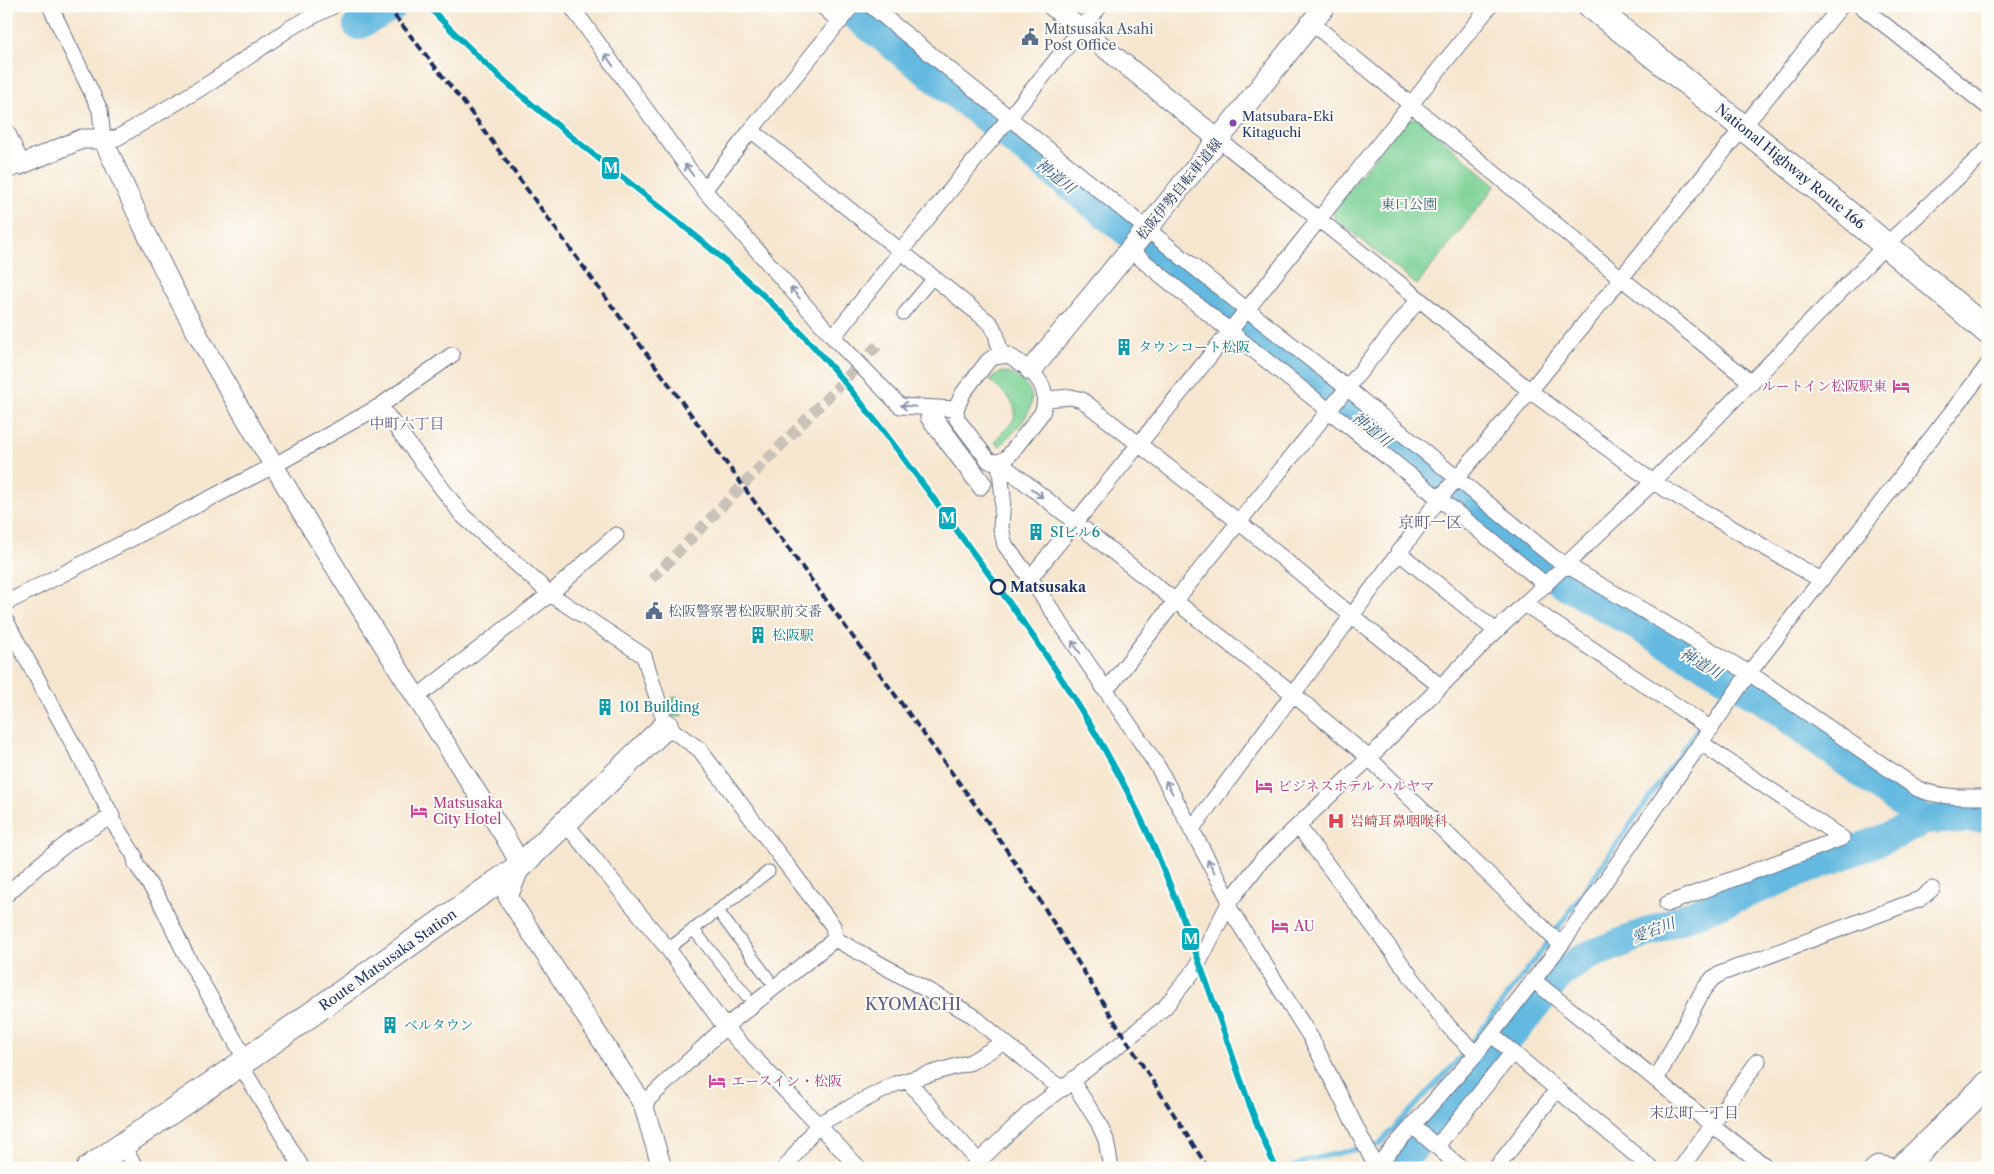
<svg xmlns="http://www.w3.org/2000/svg" width="1994" height="1174" font-family="'Libre Caslon Text','Noto Serif JP',serif">
	<style>
		.green { fill: #7cd195; stroke: #4c807a }
		.lines { fill: none; stroke-linecap: round; stroke-linejoin: round }
		.stream { stroke: #63b9df; stroke-width: 5 }
		.river { stroke: #63b9df; stroke-width: 30 }
		.pedestrian-tunnel { stroke: #cac1b8; stroke-width: 11; stroke-dasharray: 11 5.5; stroke-linecap: butt }
		.pedestrian-casing { stroke: #686f86; stroke-width: 13 }
		.minor-casing { stroke: #686f86; stroke-width: 17 }
		.tertiary-casing { stroke: #686f86; stroke-width: 21 }
		.secondary-casing { stroke: #686f86; stroke-width: 23 }
		.primary-casing { stroke: #686f86; stroke-width: 26 }
		.trunk-casing { stroke: #686f86; stroke-width: 27 }
		.pedestrian { stroke: #fff; stroke-width: 11 }
		.minor { stroke: #fff; stroke-width: 15 }
		.tertiary { stroke: #fff; stroke-width: 19 }
		.secondary { stroke: #fff; stroke-width: 21 }
		.primary { stroke: #fff; stroke-width: 24 }
		.trunk { stroke: #fff; stroke-width: 25 }
		.rail { stroke: #1b2f5e; stroke-width: 4; stroke-dasharray: 8 4; stroke-linecap: butt }
		.rail-1-casing { stroke: #fdfcf7; stroke-width: 10 }
		.rail-1 { stroke: #01acbc; stroke-width: 6 }
		.oneway { stroke: #8d97ae }
		.bus-dot { fill: #8e44ad; stroke: #fdfcf7; stroke-width: 2 }
		.stop-dot { fill: #fdfcf7; stroke: #1b2f5e; stroke-width: 2.5 }
		.labels { text-anchor: middle; dominant-baseline: central; stroke-width: 4; stroke-linejoin: round; paint-order: stroke }
		.bus-label { font-size: 13px; fill: #1b2f5e; stroke: #fdfcf7; text-anchor: start }
		.service-label { font-size: 14px; fill: #4e5e75; stroke: #fdfcf7; text-anchor: start }
		.street-label { font-size: 14px; fill: #1b2f5e; stroke: #fdfcf7 }
		.park-label { font-size: 14px; fill: #38606e; stroke: #fdfcf7 }
		.culture-label { font-size: 14px; fill: #0d838f; stroke: #fdfcf7; text-anchor: start }
		.hotel-label { font-size: 14px; fill: #b23c85; stroke: #fdfcf7; text-anchor: start }
		.stop-label { font-size: 14px; font-weight: bold; fill: #1b2f5e; stroke: #fdfcf7; text-anchor: start }
		.health-label { font-size: 14px; fill: #be3a42; stroke: #fdfcf7; text-anchor: start }
		.water-label { font-size: 15px; font-style: italic; fill: #315885; stroke: #fdfcf7 }
		.neighbourhood-label { font-size: 15px; fill: #5b5981; stroke: #fdfcf7 }
		.quarter-label { font-size: 16px; fill: #5b5981; stroke: #fdfcf7 }
		.line-badge { stroke: #fdfcf7; stroke-width: 2 }
		.badge-label { font-size: 14px; text-anchor: middle; font-weight: bold; fill: #fff }
	</style>
	<rect width="100%" height="100%" fill="#fdfcf7"/>
	<filter id="ink" filterUnits="userSpaceOnUse"><feTurbulence type="fractalNoise" baseFrequency=".02" numOctaves="2"/><feDisplacementMap in="SourceGraphic" scale="10" xChannelSelector="R" yChannelSelector="G"/><feConvolveMatrix kernelMatrix="1 2 1 2 8 2 1 2 1" color-interpolation-filters="sRGB"/></filter>
	<filter id="wash" filterUnits="userSpaceOnUse"><feTurbulence type="fractalNoise" baseFrequency=".0096" numOctaves="4" result="noise"/><feDisplacementMap in="SourceGraphic" scale="20" xChannelSelector="R" yChannelSelector="G"/><feGaussianBlur stdDeviation="1.12" result="paint"/><feColorMatrix in="noise" values="0 0 0 0 0 0 0 0 0 0 0 0 0 0 0 0 0 1.4 0 .05"/><feComposite in="paint" operator="in"/></filter>
	<g filter="url(#wash)">
		<rect width="100%" height="100%" fill="#f6e6cf"/>
		<!-- green -->
		<path class="green" d="M1418,118L1496,185L1417,285L1334,218L1333,208L1406,119Z
			M1002,372C1011,373 1016,376 1022,381C1048,403 1015,430 1000,446L995,443C997,436 1003,432 1008,427C1026,408 1005,394 991,382L990,379Z
			M666 707a10 10 0 1 1 20 0a10 10 0 1 1-20 0Z"/>
		<g class="lines">
			<!-- stream -->
			<path class="stream" d="M1291,1168L1308,1160L1379,1144L1458,1060L1546,945L1731,681"/>
			<!-- river -->
			<path class="river" d="M843,6L990,121L1565,584L1763,699L1924,820
				M358,25L393,6
				M1396,1168L1526,1018L1561,973L1585,957L1896,834L1924,820L1988,817"/>
		</g>
	</g>
	<g filter="url(#ink)">
		<g class="lines">
			<!-- pedestrian-tunnel -->
			<path class="pedestrian-tunnel" d="M652,579L879,344"/>
			<!-- pedestrian casing -->
			<g class="pedestrian-casing">
				<path id="pedestrian" d="M903,314L934,277
					M926,418H938L986,483L980,490Z
					M718,911L768,978
					M693,929L746,995
					M668,949L769,871"/>
			</g>
			<!-- minor casing -->
			<g class="minor-casing">
				<path id="minor" d="M50,6L100,110L103,139L117,138L213,81L290,28L333,6
					M571,6L704,190L833,337L900,406L956,409
					M822,6L840,22
					M852,6L751,130L991,324L996,334L1001,355
					M871,6L1246,309L1347,388L1553,557L1749,673L1918,789C1941,798 1964,797 1988,797
					M1861,6L1988,107
					M1312,23L1621,278L1752,383
					M1218,139L1419,299L1530,391L1653,482L1821,580
					M6,172L20,165
					M704,190L751,130
					M1129,249C1267,363 1408,472 1546,585
					M833,337L901,251L1100,6
					M1008,355C1030,368 1053,385 1042,413L1007,458L999,462L989,461L957,419L956,409L963,393L988,361L994,357Z
					M1046,399L1071,397L1082,400L1239,522L1352,616L1440,686
					M380,406L462,515L550,594L644,656L666,726L699,749L833,926L835,939L972,1015L1048,1079L1063,1089
					M999,462L1292,693L1369,758L1561,945
					M999,462L1003,497L1001,528L1005,545L1030,578L1158,767L1230,901
					M1398,552L1496,631
					M1030,578C1186,389 1336,196 1490,6
					M6,603L275,465L380,406L452,355
					M1525,604L1711,729
					M6,621L112,816L73,839L38,866L6,895
					M1103,688L1112,683L1175,601L1419,299
					M417,697L550,594L616,535
					M110,817L134,855L136,864L159,899L185,953L246,1060
					M566,824L668,949L725,1027L859,1168
					M1298,826L1449,1027L1476,1054
					M1191,830L1440,498L1530,391L1841,6
					M1667,904L1842,838L1701,743
					M1228,906L1311,1038L1376,1167L1476,1054L1561,945L1749,673L1988,365
					M1533,980C1612,1042 1687,1108 1768,1168
					M1492,1035L1651,1168
					M240,1064L302,1168
					M1656,1080L1703,990L1713,978L1722,973L1920,899L1932,889
					M908,1081L978,1161
					M1072,1081L1098,1122L1106,1140L1111,1168
					M643,1104L725,1027L835,939
					M1413,1126L1461,1168
					M121,1144L136,1168
					M1437,1146L1513,1052
					M785,1168L818,1124L895,1084L971,1062L1004,1042
					M972,1168L1030,1112L1127,1039L1165,1007L1196,968L1230,901L1262,860L1369,758L1496,631L1653,482L1887,244L1988,149
					M1496,1168L1557,1090
					M1681,1168L1758,1061
					M1872,1168L1878,1163L1904,1168"/>
			</g>
			<!-- tertiary casing -->
			<g class="tertiary-casing">
				<path id="tertiary" d="M1052,6L1218,139
					M6,134L20,165L82,139H103C137,214 171,289 212,360C304,521 403,678 504,835L521,865L508,897L643,1104L662,1168"/>
			</g>
			<!-- secondary casing -->
			<g class="secondary-casing">
				<path id="secondary" d="M1031,370L1147,229L1325,6"/>
			</g>
			<!-- primary casing -->
			<g class="primary-casing">
				<g id="primary">
					<path id="s1" d="M89,1168L258,1052L521,865L666,726"/>
				</g>
			</g>
			<!-- trunk casing -->
			<g class="trunk-casing">
				<g id="trunk">
					<path id="s2" d="M1591,6C1725,112 1859,220 1988,332"/>
					<path d="M1902,1168L1988,1084"/>
				</g>
			</g>
			<!-- pedestrian -->
			<use href="#pedestrian" class="pedestrian"/>
			<!-- minor -->
			<use href="#minor" class="minor"/>
			<!-- tertiary -->
			<use href="#tertiary" class="tertiary"/>
			<!-- secondary -->
			<use href="#secondary" class="secondary"/>
			<!-- primary -->
			<use href="#primary" class="primary"/>
			<!-- trunk -->
			<use href="#trunk" class="trunk"/>
			<!-- rail -->
			<path class="rail" d="M387,6L467,107L987,821L1034,891L1115,1022L1208,1168"/>
			<!-- rail-1 casing -->
			<g class="rail-1-casing">
				<path id="rail-1" d="M428,6C454,33 479,59 507,83C605,169 715,241 804,336C863,400 912,469 963,539C1034,635 1100,728 1150,838C1179,903 1202,970 1226,1037C1241,1081 1256,1126 1276,1168"/>
			</g>
			<!-- rail-1 -->
			<use href="#rail-1" class="rail-1"/>
		</g>
		<!-- one-way arrows -->
		<defs><path id="oneway-shaft" d="M-6 0H5M1.5-3L5.5 0L1.5 3" fill="none" stroke-width="1.6" stroke-linecap="round" stroke-linejoin="round" transform="scale(1.25)"/></defs>
		<g class="oneway">
			<use href="#oneway-shaft" transform="translate(609 60) rotate(-125)"/>
			<use href="#oneway-shaft" transform="translate(689 170) rotate(-126)"/>
			<use href="#oneway-shaft" transform="translate(795 293) rotate(-132)"/>
			<use href="#oneway-shaft" transform="translate(908 406) rotate(-175)"/>
			<use href="#oneway-shaft" transform="translate(1037 493) rotate(38)"/>
			<use href="#oneway-shaft" transform="translate(1076 647) rotate(-124)"/>
			<use href="#oneway-shaft" transform="translate(1169 787) rotate(-118)"/>
			<use href="#oneway-shaft" transform="translate(1211 866) rotate(-119)"/>
		</g>
	</g>
	<!-- icons -->
	<defs>
		<g id="civic-bare" transform="scale(1.35)"><path d="M-.6-6.5H3V-4.5H.6V-3L4-1V1h2V6H-6V1h2V-1L-.6-3ZM-1.2 2.5V6h2.4V2.5Z" fill="#5c6f8a" stroke="#fdfcf7" stroke-width="2.5" paint-order="stroke"/></g>
		<g id="building-bare" transform="scale(1.35)"><path d="M-4-6H4V6H1V3H-1V6H-4ZM-2.5-4.3h1.7v1.8h-1.7ZM.8-4.3h1.7v1.8H.8ZM-2.5-1h1.7V.8h-1.7ZM.8-1h1.7V.8H.8Z" fill="#0f9aa8" stroke="#fdfcf7" stroke-width="2.5" paint-order="stroke"/></g>
		<g id="hotel-bare" transform="scale(1.35)"><path d="M-6-4.5h1.5V1H6V5H4.5V3h-9V5H-6ZM-4 0a1.8 1.8 0 1 1 3.6 0ZM.5 0V-2.5h3Q6-2.5 6 0Z" fill="#d1479c" stroke="#fdfcf7" stroke-width="2.5" paint-order="stroke"/></g>
		<g id="hospital-bare" transform="scale(1.35)"><path d="M-5-5h3v3.5h4V-5h3V5h-3V1.5h-4V5h-3Z" fill="#e0444e" stroke="#fdfcf7" stroke-width="2.5" paint-order="stroke"/></g>
	</defs>
	<g fill-rule="evenodd">
		<use href="#civic-bare" x="1030" y="37"/>
		<use href="#building-bare" x="1124" y="347"/>
		<use href="#hotel-bare" x="1901" y="386"/>
		<use href="#building-bare" x="1036" y="532"/>
		<use href="#civic-bare" x="654" y="611"/>
		<use href="#building-bare" x="758" y="635"/>
		<use href="#building-bare" x="605" y="707"/>
		<use href="#hotel-bare" x="1264" y="786"/>
		<use href="#hotel-bare" x="419" y="811"/>
		<use href="#hospital-bare" x="1336" y="821"/>
		<use href="#hotel-bare" x="1280" y="926"/>
		<use href="#building-bare" x="390" y="1025"/>
		<use href="#hotel-bare" x="717" y="1081"/>
	</g>
	<!-- markers -->
	<circle class="bus-dot" cx="1233" cy="123" r="4.5"/>
	<circle class="stop-dot" cx="998" cy="587" r="7"/>
	<g class="labels">
		<!-- bus labels -->
		<g class="bus-label">
			<text x="1242" y="116">Matsubara-Eki<tspan x="1242" dy="16">Kitaguchi</tspan></text>
		</g>
		<!-- service labels -->
		<g class="service-label">
			<text x="1044" y="29">Matsusaka Asahi<tspan x="1044" dy="16">Post Office</tspan></text>
			<text x="668" y="611">松阪警察署松阪駅前交番</text>
		</g>
		<!-- street labels -->
		<g class="street-label">
			<text stroke="none"><textPath href="#s2" startOffset="256">National Highway Route 166</textPath></text>
			<text transform="translate(1179 189) rotate(-51)">松阪伊勢自転車道線</text>
			<text stroke="none"><textPath href="#s1" startOffset="364">Route Matsusaka Station</textPath></text>
		</g>
		<!-- park labels -->
		<g class="park-label">
			<text x="1409" y="204">東口公園</text>
		</g>
		<!-- culture labels -->
		<g class="culture-label">
			<text x="1138" y="347">タウンコート松阪</text>
			<text x="1050" y="532">SIビル6</text>
			<text x="772" y="635">松阪駅</text>
			<text x="619" y="707">101 Building</text>
			<text x="404" y="1025">ベルタウン</text>
		</g>
		<!-- hotel labels -->
		<g class="hotel-label">
			<text x="1887" y="386" text-anchor="end">ルートイン松阪駅東</text>
			<text x="1278" y="786">ビジネスホテル ハルヤマ</text>
			<text x="433" y="803">Matsusaka<tspan x="433" dy="16">City Hotel</tspan></text>
			<text x="1294" y="926">AU</text>
			<text x="731" y="1081">エースイン・松阪</text>
		</g>
		<!-- stop labels -->
		<g class="stop-label">
			<text x="1010" y="587">Matsusaka</text>
		</g>
		<!-- health labels -->
		<g class="health-label">
			<text x="1350" y="821">岩崎耳鼻咽喉科</text>
		</g>
		<!-- water labels -->
		<g class="water-label">
			<text transform="translate(1056 176) rotate(39)">神道川</text>
			<text transform="translate(1372 429) rotate(39)">神道川</text>
			<text transform="translate(1701 663) rotate(30)">神道川</text>
			<text transform="translate(1653 930) rotate(-21)">愛宕川</text>
		</g>
		<!-- neighbourhood labels -->
		<g class="neighbourhood-label">
			<text x="407" y="423">中町六丁目</text>
			<text x="1694" y="1112">末広町一丁目</text>
		</g>
		<!-- quarter labels -->
		<g class="quarter-label">
			<text x="1430" y="522">京町一区</text>
			<text x="913" y="1004">KYOMACHI</text>
		</g>
	</g>
	<g class="line-badge">
		<rect x="601" y="156" width="19" height="24" rx="5" fill="#01acbc"/>
		<rect x="938" y="506" width="19" height="24" rx="5" fill="#01acbc"/>
		<rect x="1181" y="927" width="19" height="24" rx="5" fill="#01acbc"/>
	</g>
	<g class="badge-label">
		<text x="611" y="173">M</text>
		<text x="948" y="523">M</text>
		<text x="1191" y="944">M</text>
	</g>
	<!-- margin -->
	<rect width="1994" height="1174" fill="none" stroke="#fdfcf7" stroke-width="25"/>
</svg>
